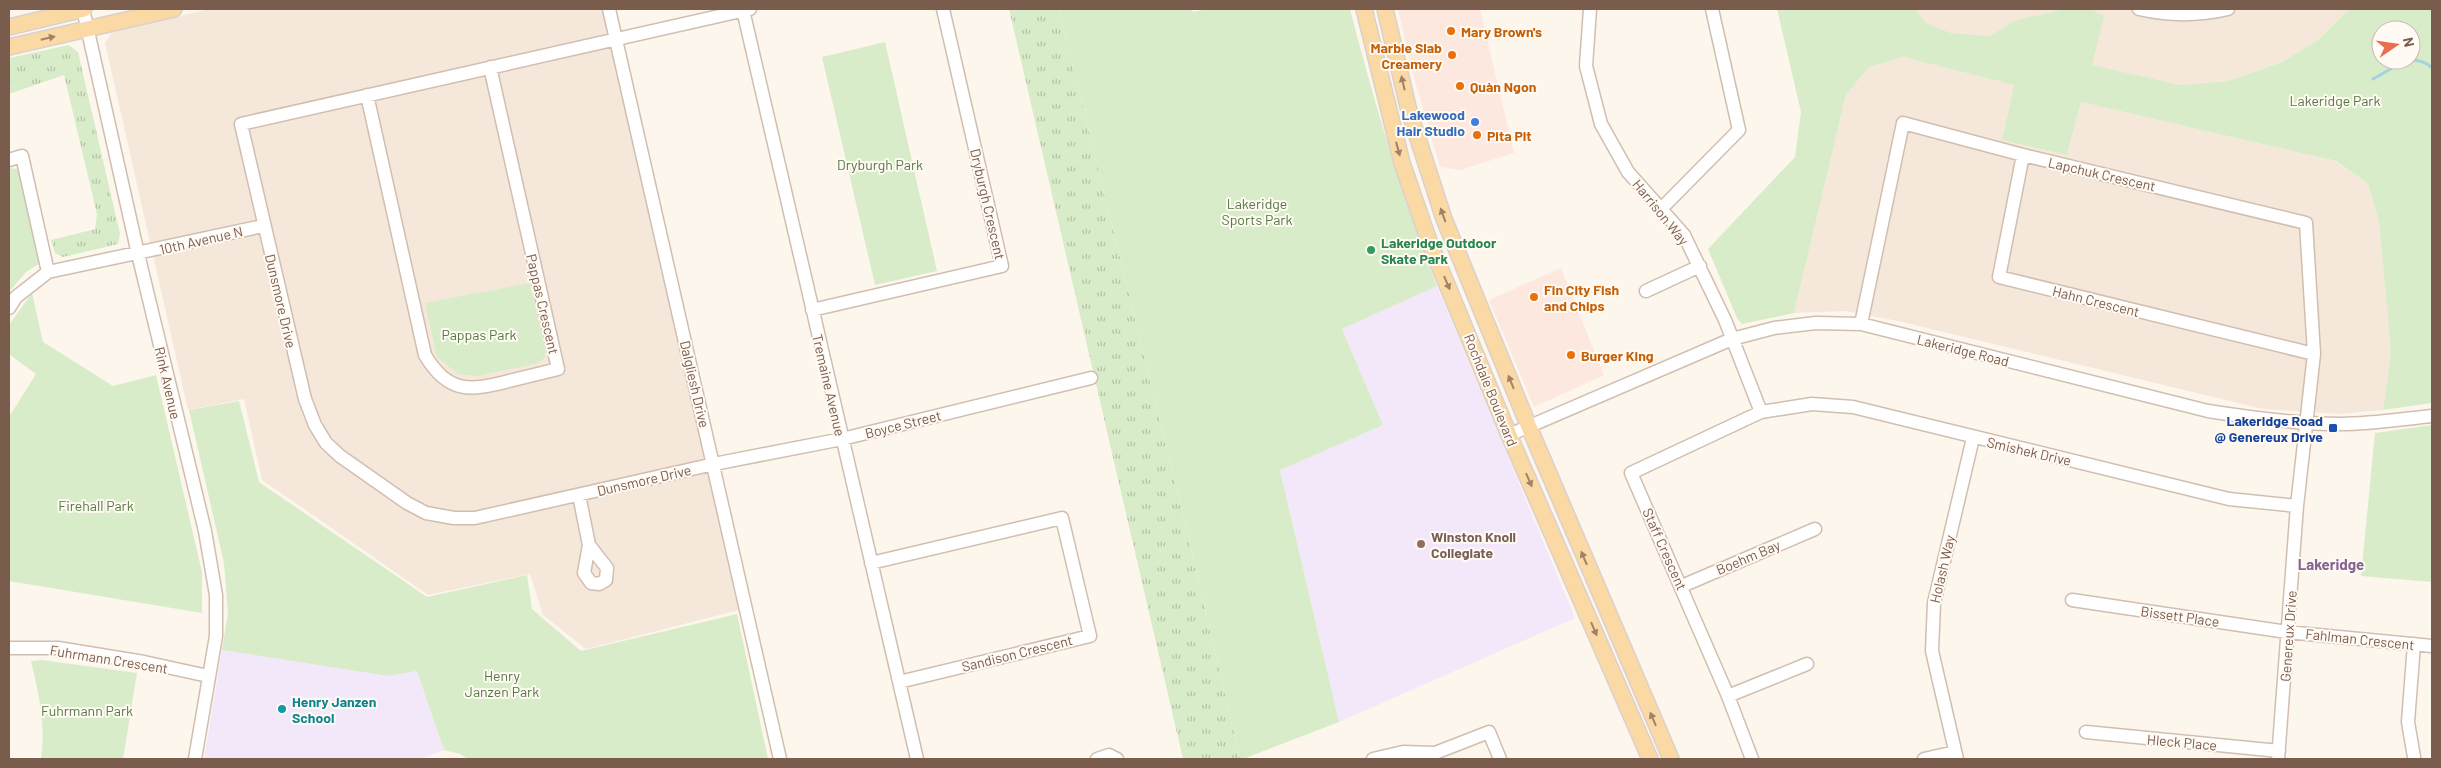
<svg xmlns="http://www.w3.org/2000/svg" width="2441" height="768" font-family="Barlow,sans-serif">
	<style>
		.residential { fill: #f5e8da }
		.commercial { fill: #fde8e0 }
		.education { fill: #f3e8fa }
		.grass { fill: url(#grass-tufts) }
		.park { fill: #d8ecc9; fill-rule: evenodd }
		.lines { fill: none; stroke-linecap: round; stroke-linejoin: round }
		.stream { stroke: #a5d3da; stroke-width: 3 }
		.minor-casing { stroke: #d1beb0; stroke-width: 15 }
		.major-casing { stroke: #dad1cd; stroke-width: 18 }
		.minor { stroke: #fff; stroke-width: 12 }
		.major { stroke: #fbd9a5; stroke-width: 15 }
		.oneway { fill: #a18267 }
		.food-dot { fill: #e8710a; stroke: #fffaf3; stroke-width: 2 }
		.shop-dot { fill: #3f7fe0; stroke: #fffaf3; stroke-width: 2 }
		.leisure-dot { fill: #2e9e5b; stroke: #fffaf3; stroke-width: 2 }
		.transit-dot { fill: #1a4fb4; stroke: #fffaf3; stroke-width: 2 }
		.education-dot { fill: #8d6e63; stroke: #fffaf3; stroke-width: 2 }
		.culture-dot { fill: #0f9aa8; stroke: #fffaf3; stroke-width: 2 }
		.labels { text-anchor: middle; dominant-baseline: central; stroke-width: 4; stroke-linejoin: round; paint-order: stroke }
		.food-label { font-size: 14px; font-weight: bold; fill: #c56008; stroke: #fffaf3; text-anchor: start }
		.park-label { font-size: 14px; fill: #537a41; stroke: #fffaf3 }
		.shop-label { font-size: 14px; font-weight: bold; fill: #366cbe; stroke: #fffaf3; text-anchor: end }
		.street-label { font-size: 14px; fill: #7a5c4d; stroke: #fffaf3 }
		.leisure-label { font-size: 14px; font-weight: bold; fill: #27864d; stroke: #fffaf3; text-anchor: start }
		.transit-label { font-size: 14px; font-weight: bold; fill: #164399; stroke: #fffaf3; text-anchor: end }
		.education-label { font-size: 14px; font-weight: bold; fill: #785e54; stroke: #fffaf3; text-anchor: start }
		.culture-label { font-size: 14px; font-weight: bold; fill: #0d838f; stroke: #fffaf3; text-anchor: start }
		.neighbourhood-label { font-size: 15px; font-weight: bold; fill: #846695; stroke: #fffaf3 }
	</style>
	<defs>
		<pattern id="grass-tufts" width="24" height="20" patternUnits="userSpaceOnUse" patternTransform="scale(1.25)"><rect width="24" height="20" fill="#d8ecc9"/><path d="M3 7l-1-3M5 7V3M7 7l1-3M15 17l-1-3M17 17v-4M19 17l1-3" fill="none" stroke="#b4c2a5"/></pattern>
	</defs>
	<rect width="100%" height="100%" fill="#fdf6ec"/>
	<!-- residential -->
	<path class="residential" d="M210,9H603L739,610L586,649L543,615L530,574L428,595L262,480L244,399L188,410L105,43L112,32Z
		M1915,9H2065L2016,20L1989,36L1951,33L1926,23Z
		M2091,9H2350L2318,40L2282,62L2228,81L2181,85L2091,65L2102,25Z
		M1903,57L2014,85L2002,140L2067,155L2081,102L2335,161L2368,184L2379,222L2391,352L2383,410L2338,414L2263,409L1898,321L1845,311L1794,313L1846,95L1869,67Z"/>
	<!-- commercial -->
	<path class="commercial" d="M1398,9H1480L1514,153L1460,170L1440,167L1411,67Z
		M1561,268L1604,375L1534,407L1489,300Z"/>
	<!-- education -->
	<path class="education" d="M1437,286L1575,618L1339,722L1280,469L1383,425L1342,329Z
		M222,650L388,676L417,671L444,750L421,759H204Z"/>
	<!-- grass -->
	<path class="grass" d="M1009,9H1059L1189,539L1240,759H1183Z
		M69,45L78,52L120,234L118,244L63,257L55,253L51,240L95,229L97,214L64,75L9,94V58Z"/>
	<!-- park -->
	<path class="park" d="M1059,9H1192L1193,12L1208,9H1350C1374,103 1402,195 1437,286L1342,329L1383,425L1280,470L1339,722L1243,759H1240L1189,539Z
		M1777,9H1915L1926,23L1951,33L1989,36L2016,20L2065,9H2091L2104,17L2092,65L2181,85L2228,81L2282,62L2318,40L2350,9H2432V403L2383,410L2391,352L2379,222L2368,184L2336,161L2081,102L2067,155L2002,140L2014,85L1903,57L1869,67L1846,95L1794,313L1742,324L1737,318L1708,249L1795,157L1801,112ZM2381,30H2411V60H2381Z
		M885,42L937,271L875,285L822,57Z
		M9,168L17,169L23,174L40,263L26,272L9,292Z
		M530,283L545,349V357L538,363L477,376L458,374L437,357L425,303Z
		M32,293L43,342L113,386L156,375L202,572V613L9,581V417L36,374L9,354V325Z
		M239,401L259,482L427,597L527,575L532,609L581,651L737,614L768,759H468L460,754L444,750L417,671L388,676L222,650L228,613L224,563L189,410Z
		M2432,425V582L2361,576L2375,433Z
		M42,660L137,673L123,759H41C46,725 39,695 31,661Z"/>
	<g class="lines">
		<!-- stream -->
		<path class="stream" d="M2373,79C2392,69 2414,50 2432,68"/>
		<!-- minor casing -->
		<g class="minor-casing">
			<path id="minor" d="M83,9L138,254L205,531L216,595V636L195,759
				M609,9L780,759
				M750,9L241,124L305,399L315,425L326,443L340,456L407,503L426,513L454,518H475L714,464L842,439L1091,378
				M1590,9L1586,66L1601,124L1628,172L1684,235L1725,320L1761,412
				M2139,9C2169,16 2198,16 2228,9
				M743,10L917,759
				M367,95L425,355C448,394 470,391 509,381C525,377 542,373 558,369L490,67
				M2023,155L1999,277L2314,354
				M9,160L22,156L48,272
				M1662,208L1739,130L1712,9
				M1646,291L1700,266
				M9,308L16,297L48,272L263,226
				M812,310L1002,266L943,9
				M1861,324L1903,123L2023,155L2306,223L2314,354L2297,506L2278,759
				M1509,435L1732,339L1774,328L1816,323L1861,324L2208,411C2252,418 2296,424 2341,424C2371,424 2402,419 2432,416
				M579,495L589,545L584,573L591,583L599,584L606,580L607,568L589,545
				M871,563L1062,518L1090,636L899,682
				M1682,586L1815,529
				M2072,600L2287,632L2432,646
				M2414,644L2408,722L2414,757
				M9,648H58L144,662L208,676
				M1728,696L1807,664
				M2086,732L2279,751
				M1097,759L1109,755L1117,759
				M1373,759L1403,752L1435,753L1489,732L1500,759
				M1752,759L1728,696L1631,473L1761,412L1812,404L1853,407L2229,499L2297,506
				M1924,759L1955,752
				M1957,759L1932,651L1934,603L1973,438"/>
		</g>
		<!-- major casing -->
		<g class="major-casing">
			<path id="major" d="M1364,9L1402,163L1429,241L1509,435L1650,759
				M1385,9L1409,111L1444,219L1529,427L1671,759
				M9,27L84,9
				M9,47L174,9"/>
		</g>
		<!-- minor -->
		<use href="#minor" class="minor"/>
		<!-- major -->
		<use href="#major" class="major"/>
	</g>
	<!-- one-way arrows -->
	<defs><path id="oneway-solid" d="M-6-.8H1V-3.2L6.5 0L1 3.2V.8H-6Z" transform="scale(1.25)"/></defs>
	<g class="oneway">
		<use href="#oneway-solid" transform="translate(48 38) rotate(-13)"/>
		<use href="#oneway-solid" transform="translate(1403 83) rotate(-103)"/>
		<use href="#oneway-solid" transform="translate(1398 149) rotate(75)"/>
		<use href="#oneway-solid" transform="translate(1443 215) rotate(-110)"/>
		<use href="#oneway-solid" transform="translate(1447 283) rotate(67)"/>
		<use href="#oneway-solid" transform="translate(1511 382) rotate(-112)"/>
		<use href="#oneway-solid" transform="translate(1529 480) rotate(66)"/>
		<use href="#oneway-solid" transform="translate(1584 558) rotate(-113)"/>
		<use href="#oneway-solid" transform="translate(1594 629) rotate(67)"/>
		<use href="#oneway-solid" transform="translate(1653 719) rotate(-113)"/>
	</g>
	<!-- markers -->
	<g class="food-dot">
		<circle cx="1451" cy="31" r="5"/>
		<circle cx="1452" cy="55" r="5"/>
		<circle cx="1460" cy="86" r="5"/>
		<circle cx="1477" cy="135" r="5"/>
		<circle cx="1534" cy="297" r="5"/>
		<circle cx="1571" cy="355" r="5"/>
	</g>
	<circle class="shop-dot" cx="1475" cy="122" r="5"/>
	<circle class="leisure-dot" cx="1371" cy="250" r="5"/>
	<rect class="transit-dot" x="2328" y="423" width="10" height="10" rx="2.5"/>
	<circle class="education-dot" cx="1421" cy="544" r="5"/>
	<circle class="culture-dot" cx="282" cy="709" r="5"/>
	<g class="labels">
		<!-- food labels -->
		<g class="food-label">
			<text x="1461" y="31">Mary Brown's</text>
			<text x="1442" y="47" text-anchor="end">Marble Slab<tspan x="1442" dy="16">Creamery</tspan></text>
			<text x="1470" y="86">Quàn Ngon</text>
			<text x="1487" y="135">Pita Pit</text>
			<text x="1544" y="289">Fin City Fish<tspan x="1544" dy="16">and Chips</tspan></text>
			<text x="1581" y="355">Burger King</text>
		</g>
		<!-- park labels -->
		<g class="park-label">
			<text x="2335" y="100">Lakeridge Park</text>
			<text x="880" y="164">Dryburgh Park</text>
			<text x="1257" y="203">Lakeridge<tspan x="1257" dy="16">Sports Park</tspan></text>
			<text x="479" y="334">Pappas Park</text>
			<text x="96" y="505">Firehall Park</text>
			<text x="502" y="675">Henry<tspan x="502" dy="16">Janzen Park</tspan></text>
			<text x="87" y="710">Fuhrmann Park</text>
		</g>
		<!-- shop labels -->
		<g class="shop-label">
			<text x="1465" y="114">Lakewood<tspan x="1465" dy="16">Hair Studio</tspan></text>
		</g>
		<!-- street labels -->
		<g class="street-label">
			<text transform="translate(2102 174) rotate(13)">Lapchuk Crescent</text>
			<text transform="translate(988 204) rotate(77)">Dryburgh Crescent</text>
			<text transform="translate(1661 212) rotate(51)">Harrison Way</text>
			<text transform="translate(201 240) rotate(-13)">10th Avenue N</text>
			<text transform="translate(281 301) rotate(77)">Dunsmore Drive</text>
			<text transform="translate(2096 301) rotate(14)">Hahn Crescent</text>
			<text transform="translate(543 304) rotate(77)">Pappas Crescent</text>
			<text transform="translate(1963 350) rotate(14)">Lakeridge Road</text>
			<text transform="translate(168 383) rotate(77)">Rink Avenue</text>
			<text transform="translate(695 384) rotate(77)">Dalgliesh Drive</text>
			<text transform="translate(829 385) rotate(77)">Tremaine Avenue</text>
			<text transform="translate(1491 390) rotate(68)">Rochdale Boulevard</text>
			<text transform="translate(903 424) rotate(-14)">Boyce Street</text>
			<text transform="translate(2029 451) rotate(13)">Smishek Drive</text>
			<text transform="translate(644 480) rotate(-13)">Dunsmore Drive</text>
			<text transform="translate(1665 549) rotate(66)">Staff Crescent</text>
			<text transform="translate(1748 557) rotate(-23)">Boehm Bay</text>
			<text transform="translate(1942 569) rotate(-77)">Holash Way</text>
			<text transform="translate(2180 616) rotate(8)">Bissett Place</text>
			<text transform="translate(2288 636) rotate(-86)">Genereux Drive</text>
			<text transform="translate(2360 639) rotate(6)">Fahlman Crescent</text>
			<text transform="translate(1017 653) rotate(-14)">Sandison Crescent</text>
			<text transform="translate(109 659) rotate(9)">Fuhrmann Crescent</text>
			<text transform="translate(2182 742) rotate(5)">Hleck Place</text>
		</g>
		<!-- leisure labels -->
		<g class="leisure-label">
			<text x="1381" y="242">Lakeridge Outdoor<tspan x="1381" dy="16">Skate Park</tspan></text>
		</g>
		<!-- transit labels -->
		<g class="transit-label">
			<text x="2323" y="420">Lakeridge Road<tspan x="2323" dy="16">@ Genereux Drive</tspan></text>
		</g>
		<!-- education labels -->
		<g class="education-label">
			<text x="1431" y="536">Winston Knoll<tspan x="1431" dy="16">Collegiate</tspan></text>
		</g>
		<!-- culture labels -->
		<g class="culture-label">
			<text x="292" y="701">Henry Janzen<tspan x="292" dy="16">School</tspan></text>
		</g>
		<!-- neighbourhood labels -->
		<g class="neighbourhood-label">
			<text x="2331" y="564">Lakeridge</text>
		</g>
	</g>
	<!-- border -->
	<rect width="2441" height="768" fill="none" stroke="#7a5c4d" stroke-width="20"/>
	<!-- north arrow -->
	<g transform="translate(2396 45) rotate(77)"><circle r="24" fill="#fffaf3" stroke="#cabbb1"/>
	<path d="M0-4L9 19L0 12L-9 19Z" fill="#e76f51"/>
	<text y="-8" font-size="14" font-weight="bold" text-anchor="middle" fill="#7a5c4d">N</text>
	</g>
</svg>
